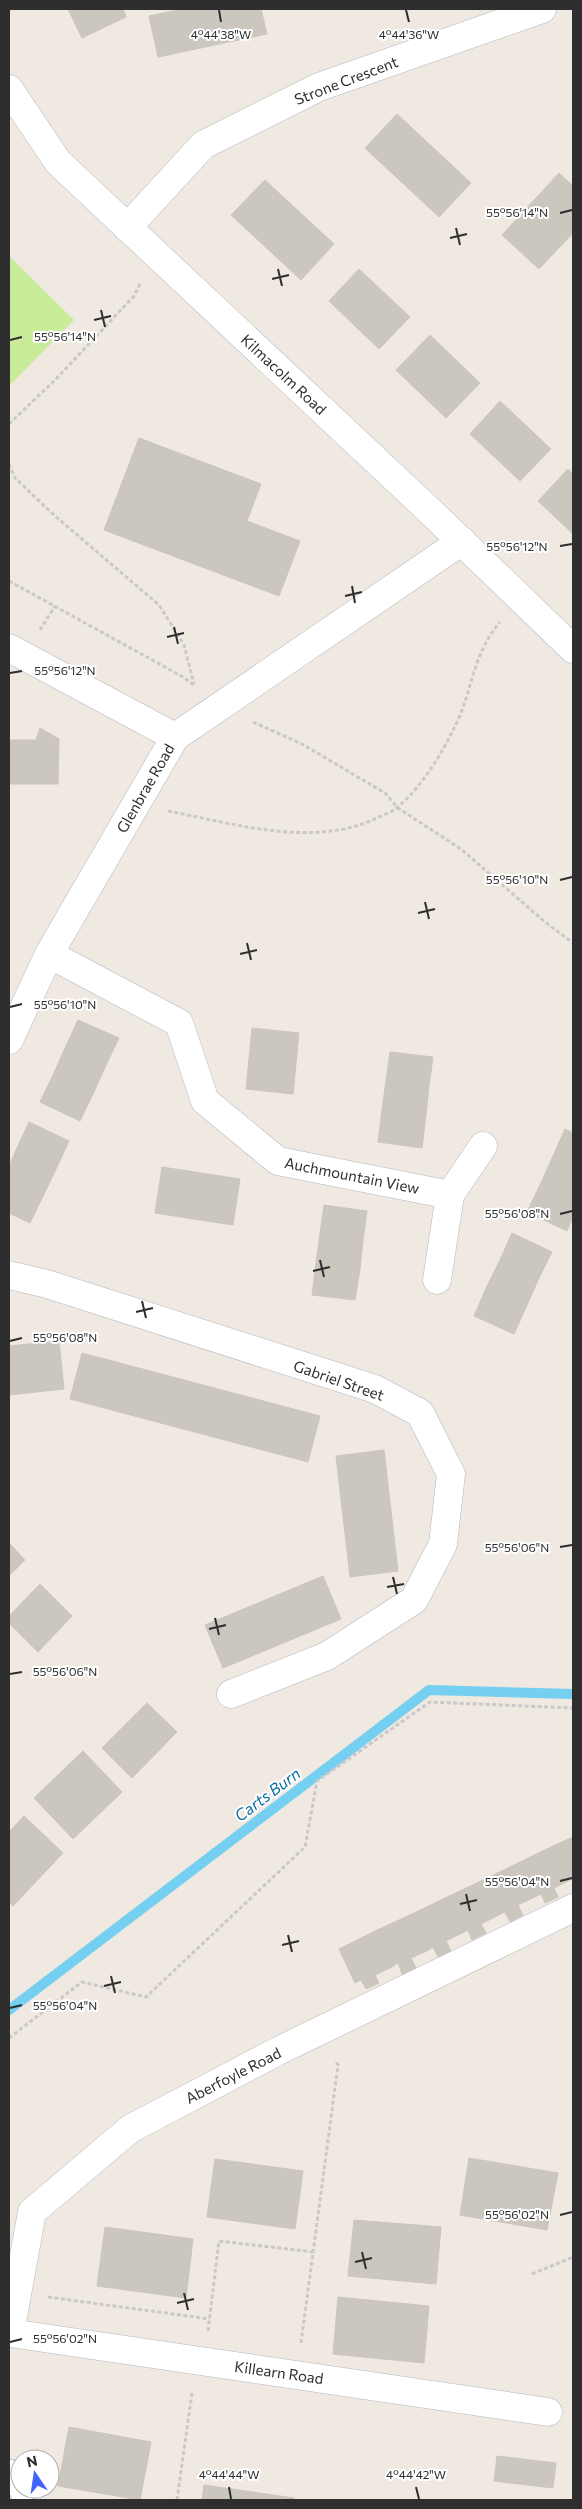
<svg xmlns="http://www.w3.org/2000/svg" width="582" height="2509" font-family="Commissioner,sans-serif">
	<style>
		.pitch { fill: #c9ec9a }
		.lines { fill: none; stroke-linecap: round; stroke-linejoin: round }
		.stream { stroke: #75cff0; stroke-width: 10 }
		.building { fill: #cbc7bf; stroke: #cbc5ba }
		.service-casing { stroke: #b4b7c1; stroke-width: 21 }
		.minor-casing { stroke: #b4b7c1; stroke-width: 29 }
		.secondary-casing { stroke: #b4b7c1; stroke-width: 29 }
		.path { stroke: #c9c9c9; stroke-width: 3; stroke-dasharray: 4 2.5; stroke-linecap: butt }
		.service { stroke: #fff; stroke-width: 19 }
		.minor { stroke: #fff; stroke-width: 28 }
		.secondary { stroke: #fff; stroke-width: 28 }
		.ticks { fill: none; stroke: #2e2e2e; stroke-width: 2 }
		.labels { text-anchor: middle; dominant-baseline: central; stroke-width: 4; stroke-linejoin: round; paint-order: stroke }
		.street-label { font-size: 15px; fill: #2e2e2e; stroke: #fff }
		.water-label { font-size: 16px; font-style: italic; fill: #0d6fa3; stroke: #fff }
		.ticks-label { font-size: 12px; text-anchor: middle; fill: #2e2e2e; stroke: #fff; stroke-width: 4; stroke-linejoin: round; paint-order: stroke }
	</style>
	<rect width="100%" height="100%" fill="#efe9e1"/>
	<!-- pitch -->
	<path class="pitch" d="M9,256L74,320L9,386Z"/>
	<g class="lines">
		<!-- stream -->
		<path class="stream" d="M9,2010L429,1690L573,1694"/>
	</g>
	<!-- building -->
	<path class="building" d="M68,9H123L126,17L82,38Z
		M183,9H261L267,34L158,57L149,16Z
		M397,114L471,183L439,217L365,148Z
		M559,173L573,186V233L539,269L502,235Z
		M265,180L334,244L301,280L231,215Z
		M359,269L410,317L379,349L329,301Z
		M430,335L480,383L446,418L396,370Z
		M500,401L551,449L520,481L470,434Z
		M139,438L261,484L247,521L300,541L279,596L104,530Z
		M568,469L573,474V534L538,501Z
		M40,728L59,739L58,784H9V740H36Z
		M78,1020L119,1038L106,1065L66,1046Z
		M252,1028L299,1033L293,1094L246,1089Z
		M66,1046L106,1065L94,1092L54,1073Z
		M390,1052L433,1057L429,1086L386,1081Z
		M54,1073L94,1092L80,1121L40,1102Z
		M386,1081L429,1086L426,1115L382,1110Z
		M382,1110L426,1115L422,1148L378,1142Z
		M29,1122L69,1141L57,1167L17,1148Z
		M565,1129L573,1133V1166L553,1156Z
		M17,1148L57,1167L44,1194L9,1177V1166Z
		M553,1156L573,1166V1198L541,1183Z
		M162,1167L240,1179L233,1225L155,1213Z
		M9,1177L44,1194L30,1223L9,1213Z
		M541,1183L573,1198V1216L567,1231L527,1212Z
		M324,1205L367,1211L363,1240L320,1234Z
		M512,1233L552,1252L539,1278L500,1260Z
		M320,1234L363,1240L360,1269L316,1263Z
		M500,1260L539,1278L527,1305L487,1286Z
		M316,1263L360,1269L355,1300L312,1295Z
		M487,1286L527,1305L514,1334L474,1316Z
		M59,1341L64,1389L9,1395V1346Z
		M82,1353L320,1416L308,1462L70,1399Z
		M384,1450L398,1571L350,1577L336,1456Z
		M9,1543L25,1560L9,1576Z
		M323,1576L341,1619L223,1668L205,1625Z
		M40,1584L72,1616L38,1652L9,1623V1616Z
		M147,1703L177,1732L132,1778L102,1748Z
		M83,1751L122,1792L73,1839L34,1798Z
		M24,1816L63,1853L13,1906L9,1902V1832Z
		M573,1837V1878L570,1880L553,1846Z
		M553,1846L570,1880L554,1888L558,1897L545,1903L541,1894L535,1897L518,1863Z
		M518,1863L535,1897L518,1905L523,1915L510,1922L505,1912L497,1916L481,1881Z
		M481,1881L497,1916L481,1924L486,1933L472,1940L468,1930L462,1933L445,1898Z
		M445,1898L462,1933L446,1941L451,1951L438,1957L433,1947L427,1951L410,1915Z
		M410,1915L427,1951L411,1958L416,1968L402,1974L398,1963L392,1967L375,1931Z
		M375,1931L392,1967L375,1975L379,1983L366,1989L361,1980L355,1983L339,1949Z
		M469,2158L558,2173L547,2230L460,2215Z
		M215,2159L303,2171L295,2229L207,2217Z
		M354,2220L441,2227L436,2284L348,2276Z
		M105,2227L193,2239L186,2298L97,2286Z
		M338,2297L429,2306L424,2363L333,2354Z
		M69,2427L151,2442L140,2500L58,2486Z
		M497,2456L556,2463L553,2488L494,2481Z
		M204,2485L294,2498V2500H202Z"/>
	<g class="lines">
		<!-- service casing -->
		<g class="service-casing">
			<path id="service" d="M9,2469L23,2500"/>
		</g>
		<!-- minor casing -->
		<g class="minor-casing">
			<path id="minor" d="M127,228L203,145L319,87L542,9
				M9,648L175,737
				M49,954L179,1023L205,1101L278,1161L450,1195
				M9,1040L49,954L175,737L462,541
				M9,1275L47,1284L375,1389L420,1413L451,1474L443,1544L414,1600L327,1656L231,1694
				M437,1280L450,1195L483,1146
				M548,2412L10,2333L32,2212L130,2129L278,2051L573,1908"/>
		</g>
		<!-- secondary casing -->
		<g class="secondary-casing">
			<path id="secondary" d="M9,89L58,162L432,513L573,649"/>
		</g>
		<!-- path -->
		<path class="path" d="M9,424L56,379L134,296L141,282
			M9,464L15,478L54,515L159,605L184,645L194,684
			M9,581L183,677L195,686
			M40,630L55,606
			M253,722L302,744L385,793L398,808L461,849L545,922L573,943
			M168,811C236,824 314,849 379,817C386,814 394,811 399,806C424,784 443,752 457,722C473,687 473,654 500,622
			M9,2038L82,1982L146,1997L305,1847L317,1781L430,1702L573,1708
			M532,2274L573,2257
			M48,2297L210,2319
			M208,2331L219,2241L313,2252
			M301,2343L338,2065L335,2060
			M177,2500L192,2393"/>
		<!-- service -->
		<use href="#service" class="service"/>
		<!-- minor -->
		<use href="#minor" class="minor"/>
		<!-- secondary -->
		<use href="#secondary" class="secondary"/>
	</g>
	<!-- ticks -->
	<path class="ticks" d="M219,10L221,22M406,10L409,22M560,213L572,210M456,228L460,245M450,238L467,234M278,269L282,286M272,279L289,275M101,310L105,327M94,320L111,316M10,340L22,337M560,546L572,544M352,586L355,603M345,596L362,592M174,627L178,644M167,637L184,633M10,673L22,671M560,880L572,877M425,902L429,919M418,913L435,909M247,943L251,960M240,954L257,950M10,1007L22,1004M560,1214L572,1211M320,1260L324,1277M313,1271L330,1267M142,1301L146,1318M136,1312L153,1308M10,1341L22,1338M560,1547L572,1545M393,1577L397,1594M387,1587L404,1584M215,1618L219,1635M209,1629L226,1625M10,1674L22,1672M560,1881L572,1878M466,1894L470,1911M460,1904L477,1900M288,1935L292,1952M282,1945L299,1941M111,1976L115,1993M104,1986L121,1982M10,2008L22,2005M560,2215L572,2212M362,2252L366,2269M355,2262L372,2258M184,2293L188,2310M177,2303L194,2299M10,2342L22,2339M229,2487L231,2499M416,2487L419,2499"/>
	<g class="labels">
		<!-- street labels -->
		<g class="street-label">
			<text transform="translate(346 80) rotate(-21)">Strone Crescent</text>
			<text transform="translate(284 374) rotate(43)">Kilmacolm Road</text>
			<text transform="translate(145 788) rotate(-60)">Glenbrae Road</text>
			<text transform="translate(352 1175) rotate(11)">Auchmountain View</text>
			<text transform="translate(339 1380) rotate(19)">Gabriel Street</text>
			<text transform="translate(233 2075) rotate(-27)">Aberfoyle Road</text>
			<text transform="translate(279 2372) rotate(8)">Killearn Road</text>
		</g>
		<!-- water labels -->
		<g class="water-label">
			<text transform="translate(267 1794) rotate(-37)">Carts Burn</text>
		</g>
	</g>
	<g class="ticks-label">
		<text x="221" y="39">4°44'38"W</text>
		<text x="409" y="39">4°44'36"W</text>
		<text x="517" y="217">55°56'14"N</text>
		<text x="65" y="341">55°56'14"N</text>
		<text x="517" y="551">55°56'12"N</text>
		<text x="65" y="675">55°56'12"N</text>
		<text x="517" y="884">55°56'10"N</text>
		<text x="65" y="1009">55°56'10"N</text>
		<text x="517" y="1218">55°56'08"N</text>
		<text x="65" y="1342">55°56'08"N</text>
		<text x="517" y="1552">55°56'06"N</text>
		<text x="65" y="1676">55°56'06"N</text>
		<text x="517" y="1886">55°56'04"N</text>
		<text x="65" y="2010">55°56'04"N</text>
		<text x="517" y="2219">55°56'02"N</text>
		<text x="65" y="2343">55°56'02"N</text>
		<text x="229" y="2479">4°44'44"W</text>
		<text x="416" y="2479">4°44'42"W</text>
	</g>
	<!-- border -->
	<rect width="582" height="2509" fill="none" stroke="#2e2e2e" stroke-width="20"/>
	<!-- north arrow -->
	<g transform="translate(35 2474) rotate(347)"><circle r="24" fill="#ffffff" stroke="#ababab"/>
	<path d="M0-4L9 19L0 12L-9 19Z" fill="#4264fb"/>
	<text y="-8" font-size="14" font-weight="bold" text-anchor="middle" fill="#2e2e2e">N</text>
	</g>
</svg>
